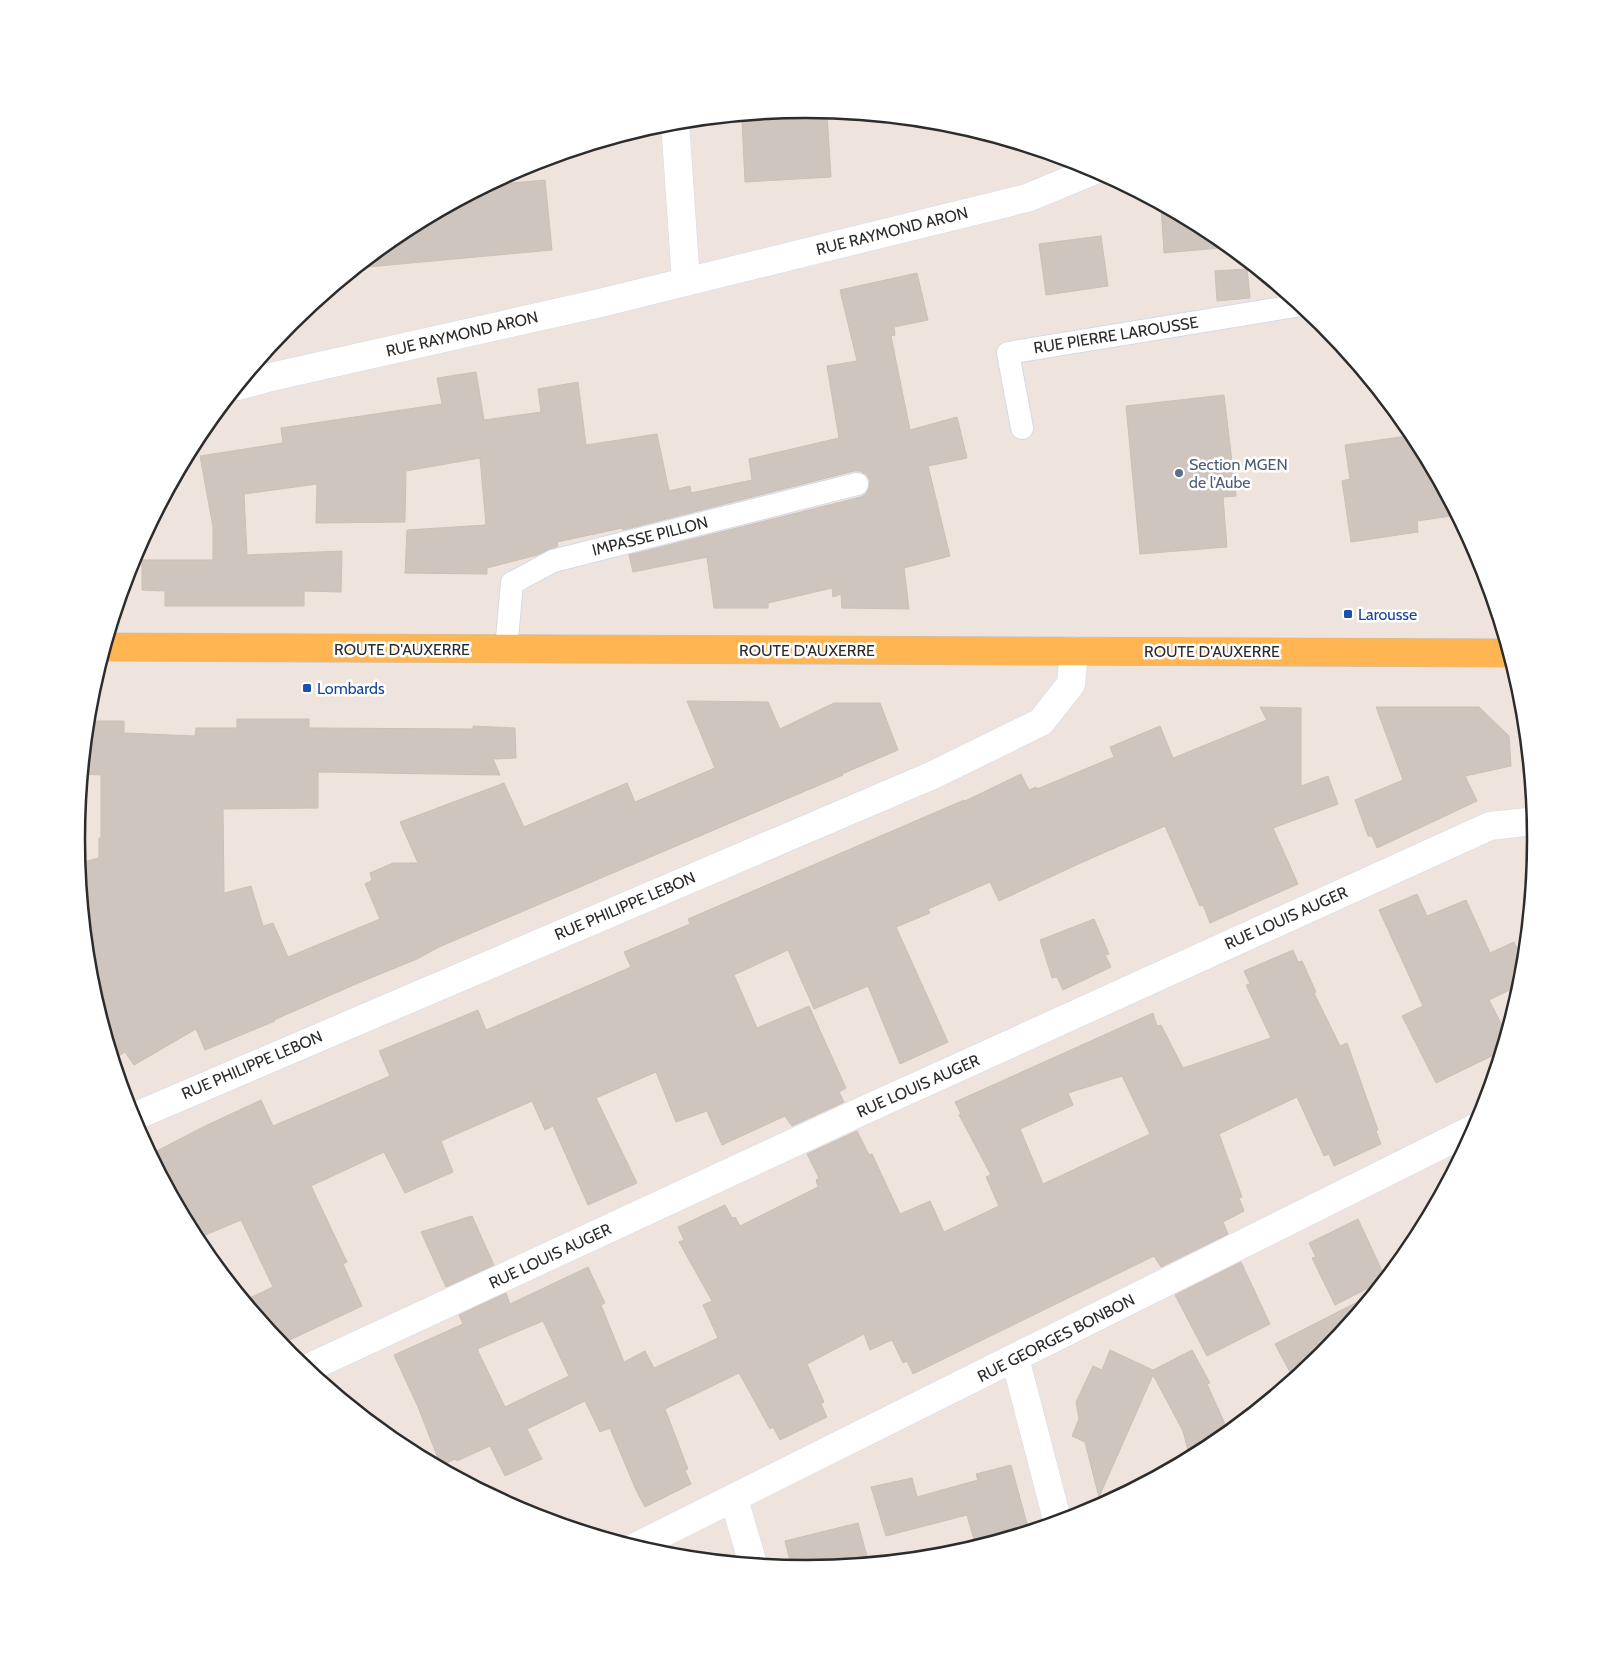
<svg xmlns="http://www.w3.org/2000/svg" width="1613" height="1679" font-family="Cabin,sans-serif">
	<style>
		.building { fill: #cec5be; stroke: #cbc0b6; fill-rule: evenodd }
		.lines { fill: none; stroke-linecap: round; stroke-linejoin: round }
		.service-casing { stroke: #d2dae6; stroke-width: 24 }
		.minor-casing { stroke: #d2dae6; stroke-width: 29 }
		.primary-casing { stroke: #c4c4c4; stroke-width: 29 }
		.service { stroke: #fff; stroke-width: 22 }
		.minor { stroke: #fff; stroke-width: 28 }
		.primary { stroke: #ffb552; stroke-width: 28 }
		.service-dot { fill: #5c6f8a; stroke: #fff; stroke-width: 2 }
		.transit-dot { fill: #1a4fb4; stroke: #fff; stroke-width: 2 }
		.labels { text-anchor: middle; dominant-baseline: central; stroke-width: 5; stroke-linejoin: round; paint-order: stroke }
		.street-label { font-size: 16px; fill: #2c2c2c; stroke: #fff }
		.service-label { font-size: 16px; fill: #4e5e75; stroke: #fff; text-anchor: start }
		.transit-label { font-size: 16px; fill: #164399; stroke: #fff; text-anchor: start }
		.rim { fill: none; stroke: #2c2c2c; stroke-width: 2.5 }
	</style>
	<rect width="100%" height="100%" fill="#efe4dd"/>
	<!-- building -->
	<path class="building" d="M827,114L831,177L745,182L742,120Z
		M545,180L552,250L357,268L401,232L489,185Z
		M1161,205L1212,232L1230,247L1164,253Z
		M1101,236L1108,286L1046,295L1039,244Z
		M1247,269L1250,298L1217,301L1215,271Z
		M917,273L928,320L894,327L895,335L891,336L910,430L957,417L967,458L928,466L950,556L904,568L909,609L842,608L841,594L833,597L832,588L768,603V608H714L707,557L633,572L629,555L861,497L866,494L869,488L870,481L867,475L860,471H854L623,530L622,528L557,542L558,546L537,555L487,568V574L405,573L407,530L486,525L480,458L406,471L405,522L316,523L317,484L244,494L247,555L342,551L341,592L304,591V606H165V591L142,590V560H213V527L200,456L283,443L281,428L442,404L437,378L476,372L484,420L541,412L538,389L578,382L586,445L657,434L669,491L690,486L691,493L752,480L749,459L839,438L827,366L857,361L840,290Z
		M1224,395L1236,496L1223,497L1227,547L1140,554L1126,406Z
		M1414,435L1419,443L1422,467L1431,466L1448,499L1451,516L1417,521L1418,532L1351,542L1342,481L1350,479L1345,445Z
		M687,701L768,702L780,729L834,703H880L898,750L842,774L843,775L439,947L417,959L356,984L274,1020L275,1021L205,1050L196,1029L134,1065L125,1052L114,1059L90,982L79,863L99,858V838H101V775L83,774L88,721H124V733L195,736L196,728H237V719H309V728L473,729V726L515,728L516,758L493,759L500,775L318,772V808L223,809L224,893L251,886L263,926L273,923L288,957L380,919L365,884L372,880L370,873L393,863H418L400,822L504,783L524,827L627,783L635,802L715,768Z
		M1260,707L1301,708V786L1328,776L1338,804L1273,828L1298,884L1210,923L1203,905L1200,906L1165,826L1085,861L999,901L990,882L928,909L930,913L896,927L948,1042L900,1064L868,986L814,1009L788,950L734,975L757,1028L809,1006L846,1088L839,1092L844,1102L792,1126L785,1116L722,1145L707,1111L676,1122L656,1072L596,1098L637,1183L588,1205L553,1126L545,1130L532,1101L441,1141L453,1172L405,1193L384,1152L311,1186L347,1262L343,1264L362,1306L281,1344L245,1300L273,1287L241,1220L196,1239L151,1154L205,1126L261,1100L273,1126L390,1076L379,1051L478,1010L486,1030L631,967L624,952L690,924L688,919L964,800L965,801L1021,774L1029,790L1036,787L1037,789L1114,757L1110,747L1160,726L1173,758L1267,720Z
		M1376,707H1479L1509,736L1511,766L1465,776L1477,801L1377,848L1372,836H1368L1355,800L1403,780Z
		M1417,894L1427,916L1466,900L1490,953L1514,942L1524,964L1522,984L1489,1000L1507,1035L1502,1051L1436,1083L1402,1016L1423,1006L1379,910Z
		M1094,919L1109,954L1105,955L1111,967L1063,990L1057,977L1052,978L1040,940Z
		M1293,950L1298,962L1302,961L1316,992L1314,993L1340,1046L1347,1043L1378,1130L1376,1131L1381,1144L1334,1166L1329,1154L1324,1156L1297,1097L1219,1134L1242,1197L1239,1198L1244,1211L1223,1222L1228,1234L1161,1267L1154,1256L913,1374L907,1361L903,1363L892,1340L870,1350L864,1334L807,1364L824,1402L821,1404L827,1417L780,1440L773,1427L770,1429L739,1373L665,1409L688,1469L685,1470L691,1484L645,1507L636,1490L610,1428L600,1432L585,1401L527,1429L542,1459L505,1476L490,1446L457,1461L455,1459L441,1466L418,1407L394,1355L463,1324L459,1315L506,1293L510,1304L588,1267L605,1303L601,1305L624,1362L645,1351L654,1368L718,1338L703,1305L712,1301L679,1242L684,1240L678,1227L725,1205L732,1218L735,1217L740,1226L818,1187L816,1180L819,1178L807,1154L857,1131L869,1155L872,1154L900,1214L930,1201L944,1232L999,1206L986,1177L991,1175L959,1115L961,1114L955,1102L1153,1013L1157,1026L1161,1025L1183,1068L1271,1038L1246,985L1250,984L1244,971ZM1122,1076L1150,1134L1043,1184L1020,1129L1073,1105L1068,1093ZM543,1321L569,1376L505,1407L477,1349Z
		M472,1216L494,1265L446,1287L421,1232Z
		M1358,1219L1386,1279L1335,1305L1312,1258L1316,1257L1309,1243Z
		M1241,1262L1270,1324L1207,1356L1175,1295Z
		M1375,1293L1322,1357L1314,1363L1291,1374L1275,1344Z
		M1110,1350L1153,1370L1192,1350L1210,1383L1207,1384L1229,1433L1212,1447L1190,1458L1183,1431L1153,1375L1099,1497L1085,1442L1072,1436L1079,1419L1076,1402L1093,1366L1102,1370Z
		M1011,1465L1029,1531L976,1547L967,1515L886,1536L871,1487L912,1478L917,1497L978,1480L976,1474Z
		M858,1523L869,1564L806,1570L792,1568L785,1541Z"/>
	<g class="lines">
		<!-- service casing -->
		<g class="service-casing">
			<path id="service" d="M1022,428L1008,353L1301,305
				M506,649L512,583L553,561L857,484"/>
		</g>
		<!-- minor casing -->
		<g class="minor-casing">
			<path id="minor" d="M675,122L686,282
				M238,386L271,377L600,303L1027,198L1095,170
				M131,1118L933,775L1041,722L1071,684L1074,651
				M1015,1358L1058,1523
				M306,1369L860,1112L1490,826L1535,821
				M734,1499L753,1564
				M635,1547L1477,1127"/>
		</g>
		<!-- primary casing -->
		<g class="primary-casing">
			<path id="primary" d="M105,647L1509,653"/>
		</g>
		<!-- service -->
		<use href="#service" class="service"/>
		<!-- minor -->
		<use href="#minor" class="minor"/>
		<!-- primary -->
		<use href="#primary" class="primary"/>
	</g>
	<!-- markers -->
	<circle class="service-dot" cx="1179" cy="473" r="5"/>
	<g class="transit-dot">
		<rect x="1343" y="609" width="10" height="10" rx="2.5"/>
		<rect x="302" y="683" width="10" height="10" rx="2.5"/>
	</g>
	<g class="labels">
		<!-- street labels -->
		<g class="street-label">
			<text transform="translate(892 231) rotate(-14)">RUE RAYMOND ARON</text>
			<text transform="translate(462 334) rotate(-13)">RUE RAYMOND ARON</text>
			<text transform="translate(1116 335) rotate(-9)">RUE PIERRE LAROUSSE</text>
			<text transform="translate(650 536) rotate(-14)">IMPASSE PILLON</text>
			<text x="402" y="649">ROUTE D'AUXERRE</text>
			<text x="807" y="650">ROUTE D'AUXERRE</text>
			<text x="1212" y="651">ROUTE D'AUXERRE</text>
			<text transform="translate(625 906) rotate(-23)">RUE PHILIPPE LEBON</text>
			<text transform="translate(1286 918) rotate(-24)">RUE LOUIS AUGER</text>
			<text transform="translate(252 1065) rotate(-23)">RUE PHILIPPE LEBON</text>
			<text transform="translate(918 1086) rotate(-24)">RUE LOUIS AUGER</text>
			<text transform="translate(550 1256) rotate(-25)">RUE LOUIS AUGER</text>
			<text transform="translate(1056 1338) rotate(-27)">RUE GEORGES BONBON</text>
		</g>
		<!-- service labels -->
		<g class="service-label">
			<text x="1189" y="464">Section MGEN<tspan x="1189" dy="18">de l'Aube</tspan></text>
		</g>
		<!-- transit labels -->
		<g class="transit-label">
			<text x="1358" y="614">Larousse</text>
			<text x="317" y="688">Lombards</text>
		</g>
	</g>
	<!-- crop -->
	<path d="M0 0H1613V1679H0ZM85 839a721 721 0 1 1 1442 0a721 721 0 1 1-1442 0Z" fill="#fff" fill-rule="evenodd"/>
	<path class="rim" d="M85 839a721 721 0 1 1 1442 0a721 721 0 1 1-1442 0Z"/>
</svg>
